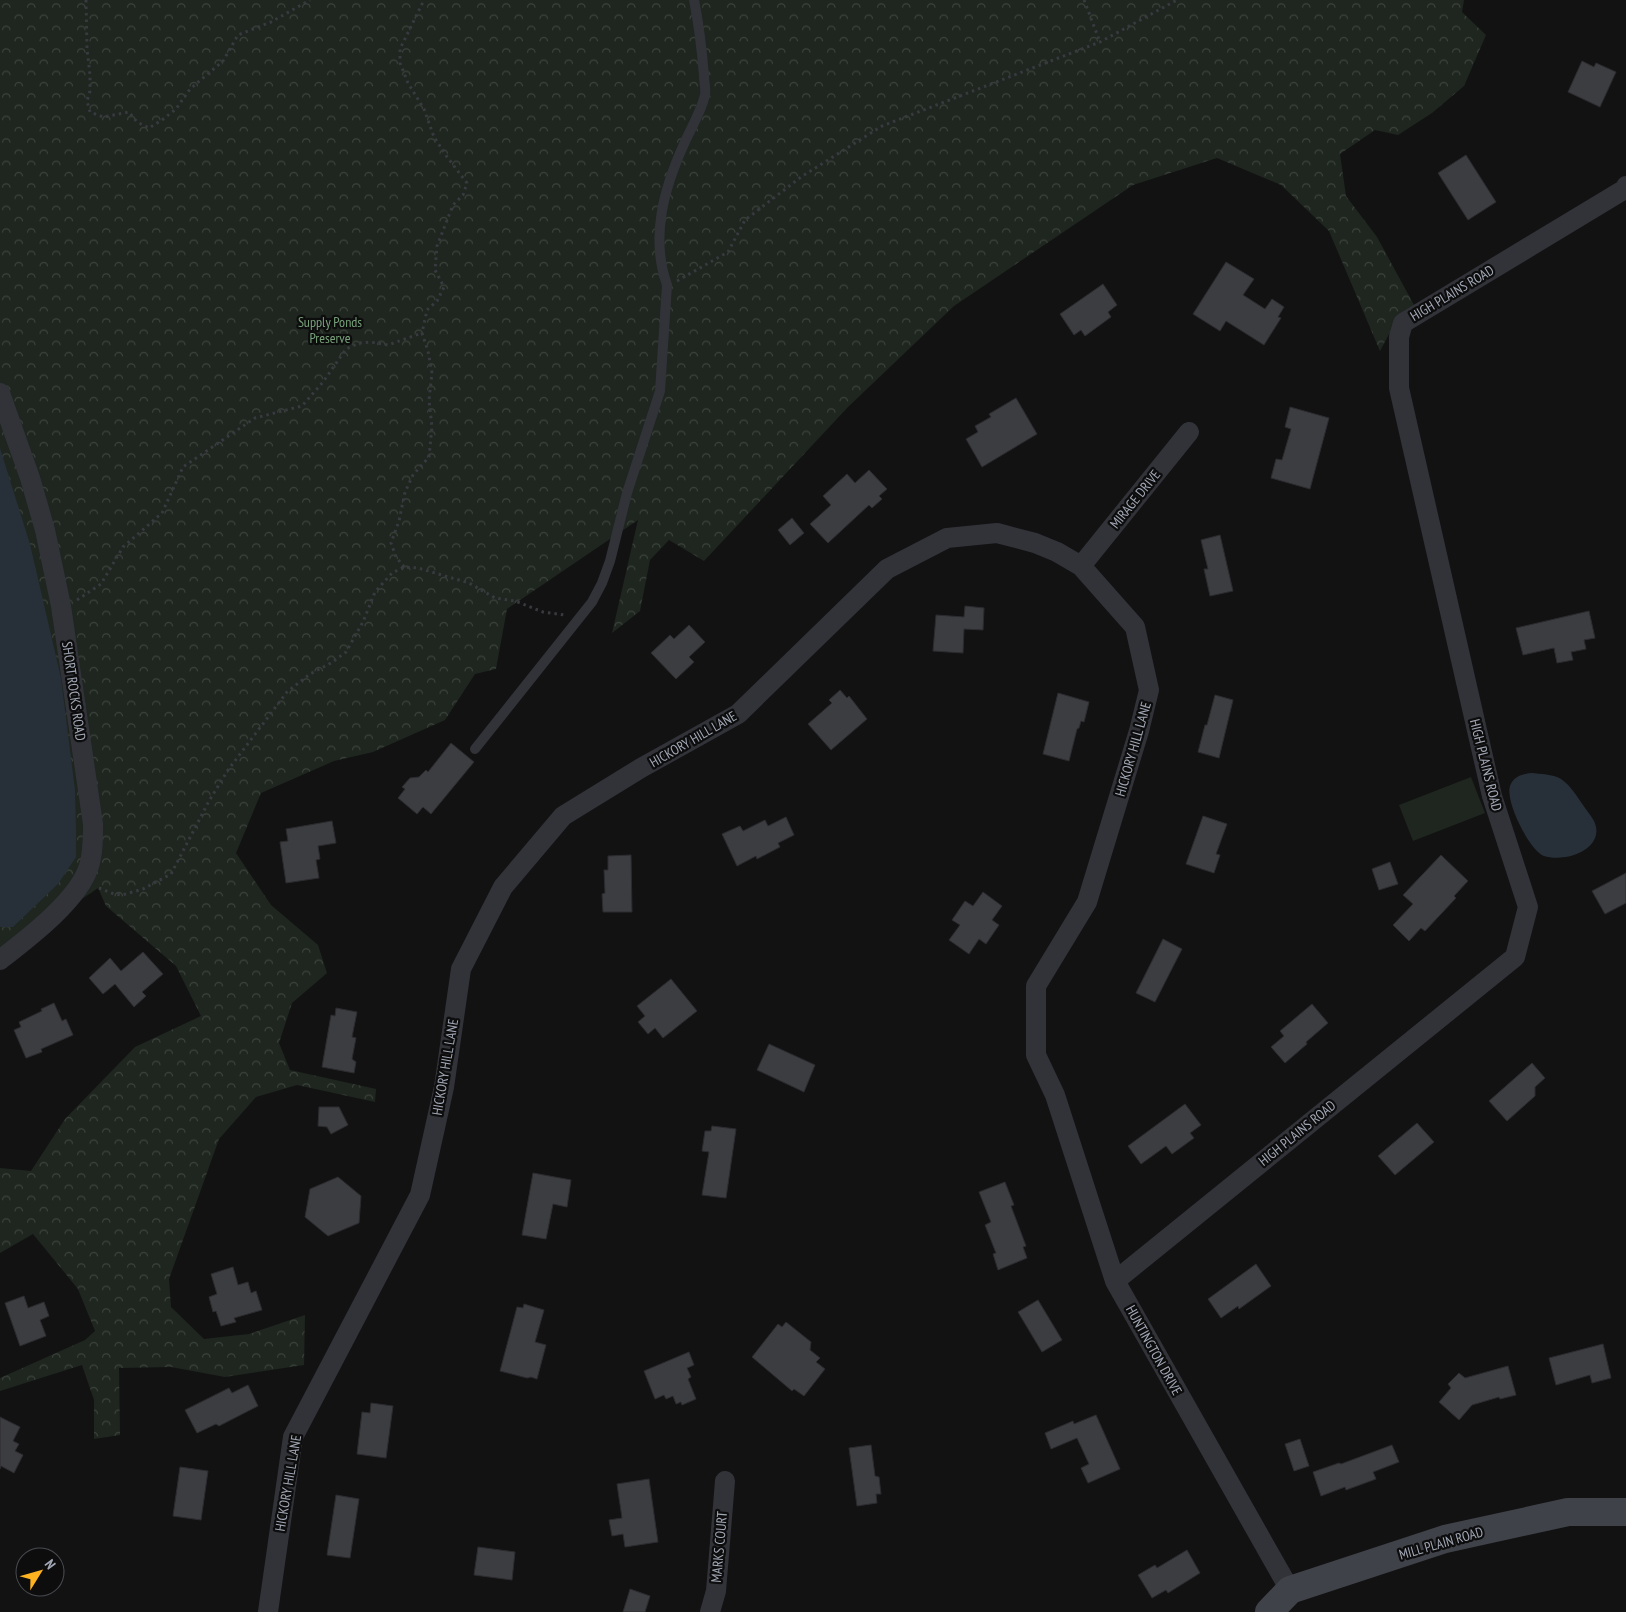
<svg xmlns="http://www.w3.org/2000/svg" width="1626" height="1612" font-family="'PT Sans Narrow',sans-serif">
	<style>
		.forest { fill: url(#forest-crowns) }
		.garden { fill: #1e261f }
		.water { fill: #273038 }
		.building { fill: #3c3d41; stroke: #2c2c30 }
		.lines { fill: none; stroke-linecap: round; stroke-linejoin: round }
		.path { stroke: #383a40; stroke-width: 3; stroke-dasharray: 2.5 4; stroke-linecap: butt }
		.lane { stroke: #323339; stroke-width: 10 }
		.street { stroke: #323339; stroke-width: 20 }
		.secondary { stroke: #404249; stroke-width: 28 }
		.labels { text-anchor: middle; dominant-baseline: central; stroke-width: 4.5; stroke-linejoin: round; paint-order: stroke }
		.street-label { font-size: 14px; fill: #a2a8b5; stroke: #0d0d0e }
		.park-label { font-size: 14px; fill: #78a17a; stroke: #0d0d0e }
	</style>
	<defs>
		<pattern id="forest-crowns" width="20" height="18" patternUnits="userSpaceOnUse" patternTransform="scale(1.25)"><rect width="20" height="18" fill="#1e261f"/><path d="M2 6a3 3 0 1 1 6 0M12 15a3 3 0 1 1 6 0" fill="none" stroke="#3c433d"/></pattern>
	</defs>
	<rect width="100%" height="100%" fill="#121213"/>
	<!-- forest -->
	<path class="forest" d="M0,0H1464L1462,12L1486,35L1464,86L1432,113L1398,135L1375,130L1340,154L1346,196L1377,237L1414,305L1396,321L1380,351L1329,231L1281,185L1217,158L1133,185L954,306L848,407L704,561L669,540L650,560L640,611L612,633L638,520L507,609L496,669L475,674L445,720L373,752L334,761L261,793L236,853L271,905L318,945L327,973L292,1003L279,1043L290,1070L376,1089L375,1102L297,1085L256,1097L219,1139L169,1279L171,1307L204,1339L249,1334L305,1315L304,1365L225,1377L171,1367L119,1368L120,1435L94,1439V1400L82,1365L0,1391V1378L85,1340L95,1331L78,1289L33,1234L0,1253V1168L31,1171L65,1119L135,1047L201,1016L176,966L106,906L98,888L0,955Z"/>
	<!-- garden -->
	<path class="garden" d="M1471,777L1485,813L1413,841L1399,805Z"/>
	<!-- water -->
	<path class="water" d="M0,448L30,544L61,678L75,790L76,827V857L58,884L13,927H0Z
		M1531,773C1541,774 1552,774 1561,779C1571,786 1576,795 1583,805C1586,810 1591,815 1594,821C1602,838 1589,850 1574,855C1565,858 1553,859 1544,856C1529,850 1505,801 1510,786C1513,777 1522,774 1531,773Z"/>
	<!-- building -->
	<path class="building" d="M1582,61L1594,67L1596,63L1616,72L1600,107L1568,92Z
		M1466,155L1496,202L1468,220L1438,173Z
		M1226,262L1254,279L1243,295L1265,309L1272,299L1284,307L1278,317L1281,318L1264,345L1226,321L1220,331L1193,314Z
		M1103,284L1117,305L1108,312L1111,317L1085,336L1081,330L1074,335L1060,314Z
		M1016,398L1037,434L982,467L966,439L978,432L975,426L991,417L989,414Z
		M1290,407L1329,418L1310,489L1271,478L1276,459L1282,460L1291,429L1285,427Z
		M869,470L887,489L879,496L882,499L872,508L869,505L828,543L810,524L831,505L823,496L847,474L855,483Z
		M792,518L804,533L790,545L778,530Z
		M1220,535L1233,591L1210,596L1204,569H1208L1201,540Z
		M965,606L984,608L983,630L964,629L963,653L933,651L936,615L964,617Z
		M1589,611L1595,638L1584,640L1586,649L1571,652L1573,660L1557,663L1554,648L1523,655L1516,628Z
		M689,625L705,642L689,657L694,662L676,679L651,653L670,635L674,639Z
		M840,690L847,698L849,696L867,719L831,750L808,724L832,703L829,700Z
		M1058,693L1089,702L1084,722L1081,721L1079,728L1077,729L1069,761L1043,754Z
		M1215,695L1233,700L1219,758L1198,752L1205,725H1207Z
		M451,743L474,762L431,814L423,807L417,814L398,798L405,789L402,787L410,778L419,777L426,770L428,772Z
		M1203,816L1227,824L1216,854L1220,855L1214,873L1186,864Z
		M786,817L794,835L778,843L780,847L757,859L756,856L737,866L722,834L740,826L743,831L765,820L768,826Z
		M332,821L336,843L318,846L320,859L316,860L319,878L286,883L280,842L288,841L286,829Z
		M631,855L632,912H603L602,894L605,893L604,870H608V856Z
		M1441,855L1468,881L1454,896L1456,898L1425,931L1421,928L1409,941L1393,925L1413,904L1403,895Z
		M1390,862L1398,884L1379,890L1372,869Z
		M1626,873V903L1605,914L1592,891Z
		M983,892L1002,906L992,920L999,925L986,944L979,939L969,954L949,940L960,925L952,920L965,901L973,906Z
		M1163,939L1182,949L1155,1002L1136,993Z
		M143,952L163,974L142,992L146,996L134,1007L115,984L103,994L89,978L110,958L121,971Z
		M671,979L697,1011L663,1038L655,1028L648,1034L638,1022L645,1016L637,1006Z
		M54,1003L62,1021L66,1019L73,1035L41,1049L42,1052L26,1058L14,1030L21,1027L19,1022L42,1011L41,1009Z
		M1312,1004L1328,1023L1306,1042L1307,1044L1285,1063L1271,1047L1284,1036L1280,1031Z
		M336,1008L357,1012L352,1037L356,1038L352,1059L356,1062L354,1073L322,1067L331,1015L335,1016Z
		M769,1044L815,1065L804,1092L757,1070Z
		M1532,1063L1545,1078L1535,1087V1096L1507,1121L1489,1101Z
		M1185,1104L1201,1125L1190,1133L1194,1138L1172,1154L1166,1146L1141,1164L1128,1146Z
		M319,1107H339L348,1125L331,1134L327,1127L318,1126Z
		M1417,1123L1434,1142L1395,1175L1378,1156Z
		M712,1126L736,1129L726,1198L702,1195L709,1152L702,1151L705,1131H711Z
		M533,1173L571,1180L567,1207L553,1204L546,1239L522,1235Z
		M338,1177L361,1196L359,1223L328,1236L305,1217L310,1189Z
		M1005,1182L1014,1205L1011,1206L1026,1246L1023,1247L1027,1258L998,1270L993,1254L996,1253L985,1225L991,1222L979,1192Z
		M1256,1264L1271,1286L1239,1309L1238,1306L1221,1318L1208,1299Z
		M233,1267L238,1285L248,1282L251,1293L256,1291L262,1310L234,1318L236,1322L221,1326L216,1311L213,1312L209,1297L217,1294L211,1274Z
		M24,1296L28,1308L44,1302L49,1316L40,1320L46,1336L20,1346L5,1303Z
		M1038,1300L1062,1340L1042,1352L1018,1312Z
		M524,1304L544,1310L535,1342L546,1345L537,1379L531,1377L527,1378L500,1371L517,1307L523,1308Z
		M786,1322L811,1342L810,1350L820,1358L816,1362L825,1369L804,1396L794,1389L792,1391L752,1357L778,1324L782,1327Z
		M1603,1344L1611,1378L1592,1383L1590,1375L1556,1385L1549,1358Z
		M689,1352L694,1365L687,1368L691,1377L688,1379L696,1399L682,1405L681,1402L676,1404L673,1396L666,1399L664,1395L655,1399L644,1371Z
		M1508,1366L1516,1395L1500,1399L1499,1397L1472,1405L1459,1420L1439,1402L1451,1388L1448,1384L1459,1373L1465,1378Z
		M248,1385L258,1406L219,1426L216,1424L197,1433L185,1410L229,1388L232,1393Z
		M371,1403L393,1406L386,1458L357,1454L362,1412L370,1413Z
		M1096,1415L1120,1469L1088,1483L1081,1468L1089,1464L1077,1438L1051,1449L1045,1433L1073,1421L1074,1424Z
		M0,1417L20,1427L13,1441L19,1444L15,1451L23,1455L14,1473L1,1466L0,1469Z
		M1300,1439L1309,1466L1294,1471L1285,1444Z
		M871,1445L875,1476L879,1477L881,1494H876L877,1503L857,1506L849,1448Z
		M1392,1445L1399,1462L1373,1472L1376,1479L1346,1490L1345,1487L1321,1496L1313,1472L1339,1463L1341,1464Z
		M180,1467L208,1471L201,1520L173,1516Z
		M649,1479L658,1542L625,1547L623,1534L612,1536L609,1520L622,1518L617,1484Z
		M336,1495L359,1499L350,1558L327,1555Z
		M478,1547L515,1552L512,1580L474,1575Z
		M1187,1550L1200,1573L1168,1593L1166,1590L1152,1598L1138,1575L1155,1565L1157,1568Z
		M630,1589L650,1596L645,1612H623Z"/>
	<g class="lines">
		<!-- path -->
		<path class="path" d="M86,0L87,49L90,75V91L87,101L90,112L103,117L129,112L137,122L149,128L162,120L176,109L190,89L223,61L238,35L271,22L310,0
			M1084,0L1100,42
			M677,281L728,252L745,220L801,177L882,126L1100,42L1177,0
			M404,567L396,557L391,543L399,521L405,492L413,475L429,457L432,427L429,400L432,373L428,351L422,333L427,310L437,301L444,287L435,270L437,246L453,205L463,195L467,183L447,157L434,137L424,109L408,83L400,63V49L424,0
			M77,600L101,584L123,547L162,513L183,467L255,418L302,406L323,382L346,349L359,343L370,342L388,345L422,333
			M99,888L114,894L122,895L143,889L171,874L209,801L228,770L287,692L310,674L331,663L346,652L363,622L375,592L392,573L404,567L418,568L469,583L495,598L515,601L543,612L565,615"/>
		<!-- lane -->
		<path class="lane" d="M475,749L592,602L602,583L610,561L627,493L660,391L667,285C650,237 664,188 684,144C691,128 701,112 705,95C706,89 704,82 704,76C702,51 699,25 694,0"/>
		<!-- street -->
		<path class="street" d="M0,393L30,478L45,530L61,606L93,824C93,839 93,853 89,866C79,900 27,939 0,960
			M1081,566L1189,432
			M1115,1281L1515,957L1528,907L1492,796L1399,388V337L1403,323L1625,189L1626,186
			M268,1612L293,1437L420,1195L444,1087L461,969L503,887L563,816L641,768L738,714L887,569L947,538L997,533L1035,543L1057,552L1081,566L1135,627L1149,690L1139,731L1087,902L1036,986V1055L1055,1095L1115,1281L1290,1590
			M710,1612L716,1591L725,1481"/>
		<!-- secondary -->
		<path class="secondary" d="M1269,1612L1290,1590L1445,1539L1568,1512H1626"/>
	</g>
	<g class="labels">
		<!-- street labels -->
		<g class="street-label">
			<text transform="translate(1452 293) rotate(-31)">HIGH PLAINS ROAD</text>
			<text transform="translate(1135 499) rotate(-51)">MIRAGE DRIVE</text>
			<text transform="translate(74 691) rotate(82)">SHORT ROCKS ROAD</text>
			<text transform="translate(693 739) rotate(-30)">HICKORY HILL LANE</text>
			<text transform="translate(1133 749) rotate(-74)">HICKORY HILL LANE</text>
			<text transform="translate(1486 765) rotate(76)">HIGH PLAINS ROAD</text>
			<text transform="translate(445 1067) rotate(-80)">HICKORY HILL LANE</text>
			<text transform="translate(1297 1133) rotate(-39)">HIGH PLAINS ROAD</text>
			<text transform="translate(1154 1350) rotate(61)">HUNTINGTON DRIVE</text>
			<text transform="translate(288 1483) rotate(-80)">HICKORY HILL LANE</text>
			<text transform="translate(1441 1543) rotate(-16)">MILL PLAIN ROAD</text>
			<text transform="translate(719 1547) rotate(-85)">MARKS COURT</text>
		</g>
		<!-- park labels -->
		<g class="park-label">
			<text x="330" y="322">Supply Ponds<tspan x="330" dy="16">Preserve</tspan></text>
		</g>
	</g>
	<!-- north arrow -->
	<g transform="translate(40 1572) rotate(53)"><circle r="24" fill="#0d0d0e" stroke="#494b51"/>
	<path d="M0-4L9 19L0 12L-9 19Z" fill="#fdb320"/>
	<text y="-8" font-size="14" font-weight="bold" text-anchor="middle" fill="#a2a8b5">N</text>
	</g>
</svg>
